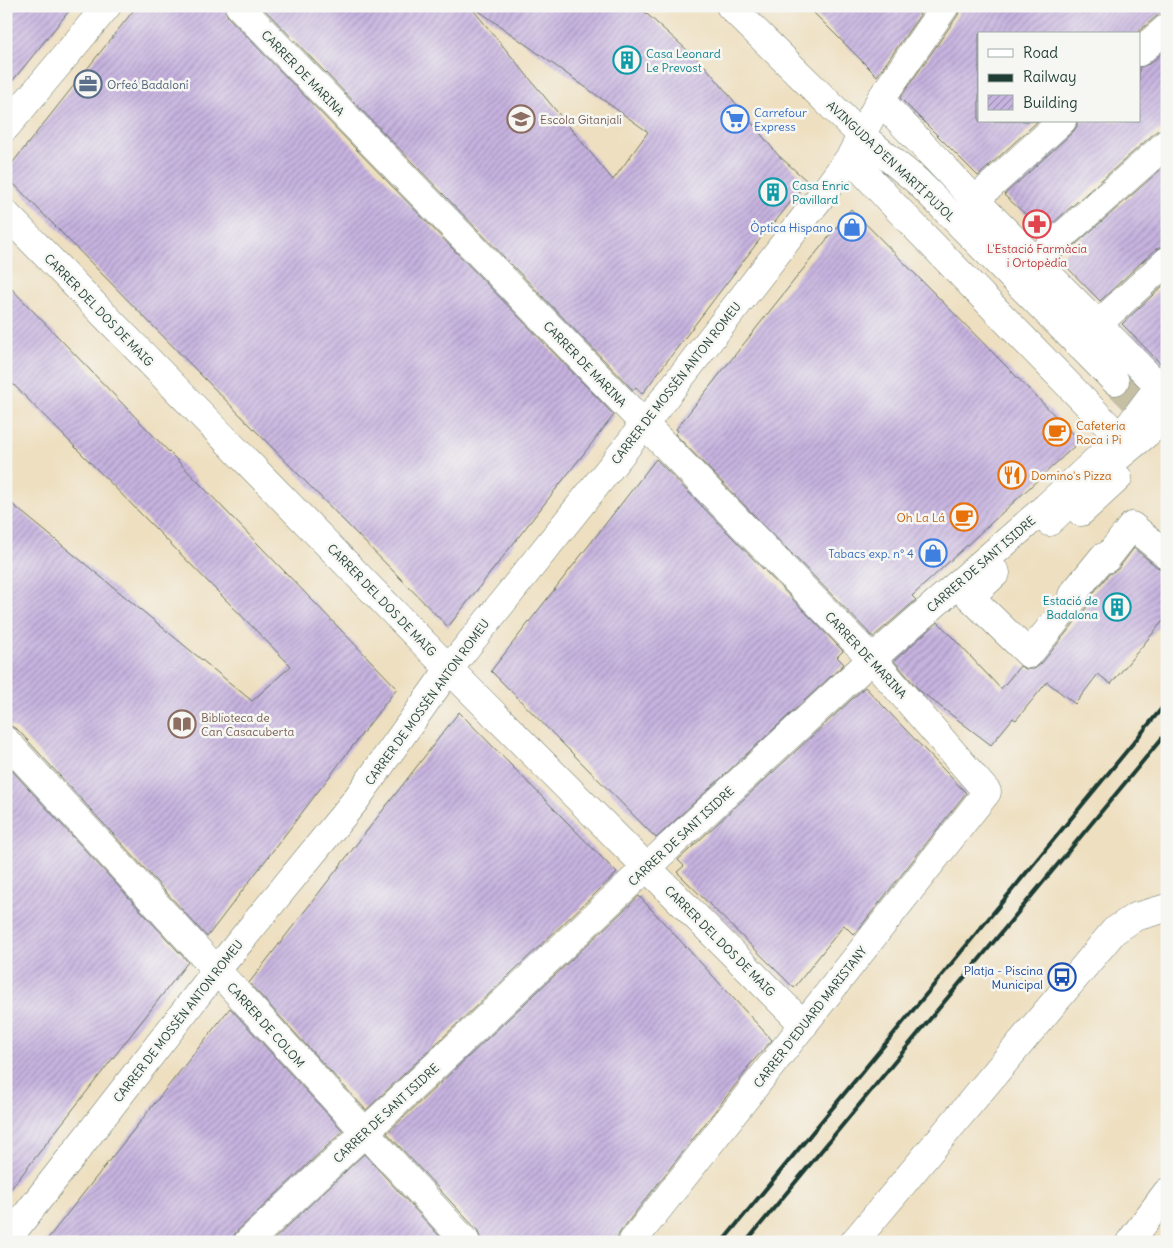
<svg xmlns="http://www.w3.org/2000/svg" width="1173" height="1248" font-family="Delius,sans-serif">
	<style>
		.building { fill: url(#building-hatch) }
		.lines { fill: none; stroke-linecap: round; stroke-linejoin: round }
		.minor-tunnel { stroke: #c5bfa4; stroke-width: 28; stroke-dasharray: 28 14; stroke-linecap: butt }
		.minor-casing { stroke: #677665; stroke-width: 29 }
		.minor { stroke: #fff; stroke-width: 28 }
		.rail { stroke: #1f3d34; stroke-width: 4 }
		.labels { text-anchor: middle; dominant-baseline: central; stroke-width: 5; stroke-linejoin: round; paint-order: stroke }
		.culture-label { font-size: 12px; fill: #0d838f; stroke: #f6f6f2; text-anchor: start }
		.street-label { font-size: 12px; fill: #1f3d34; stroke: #f6f6f2 }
		.service-label { font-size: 12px; fill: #4e5e75; stroke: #f6f6f2; text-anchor: start }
		.shop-label { font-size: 12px; fill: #366cbe; stroke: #f6f6f2; text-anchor: end }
		.education-label { font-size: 12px; fill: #785e54; stroke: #f6f6f2; text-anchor: start }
		.health-label { font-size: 12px; fill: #be3a42; stroke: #f6f6f2 }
		.food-label { font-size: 12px; fill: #c56008; stroke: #f6f6f2; text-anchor: start }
		.transit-label { font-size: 12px; fill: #164399; stroke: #f6f6f2; text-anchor: end }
	</style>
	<defs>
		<pattern id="building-hatch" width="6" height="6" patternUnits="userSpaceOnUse" patternTransform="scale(1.25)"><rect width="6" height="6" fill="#c7b3e0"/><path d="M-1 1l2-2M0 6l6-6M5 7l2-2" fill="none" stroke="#a193b6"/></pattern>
	</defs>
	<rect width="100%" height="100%" fill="#f6f6f2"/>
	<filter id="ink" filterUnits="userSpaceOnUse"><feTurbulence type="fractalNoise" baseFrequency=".02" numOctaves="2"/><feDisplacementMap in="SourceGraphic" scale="10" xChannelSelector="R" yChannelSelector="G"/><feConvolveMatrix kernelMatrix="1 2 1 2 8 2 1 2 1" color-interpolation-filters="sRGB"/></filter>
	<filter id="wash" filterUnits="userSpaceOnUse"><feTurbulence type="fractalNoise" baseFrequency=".0096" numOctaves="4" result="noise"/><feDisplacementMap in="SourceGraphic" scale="20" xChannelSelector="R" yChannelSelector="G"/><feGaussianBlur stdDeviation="1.12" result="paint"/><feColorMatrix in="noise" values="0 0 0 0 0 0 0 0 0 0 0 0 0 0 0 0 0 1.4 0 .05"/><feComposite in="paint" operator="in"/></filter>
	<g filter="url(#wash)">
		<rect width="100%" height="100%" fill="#eedfc0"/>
		<g id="blocks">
			<!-- building -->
			<path class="building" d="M6,6H73L6,89Z
				M137,6H224L228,17L614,415L448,627L6,176V171Z
				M261,6H470L613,180L648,132L472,6H638L706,67L778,155L807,181L771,227L770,226L642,394L636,387L633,390Z
				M807,6H913L920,15L877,76Z
				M960,6H1167V13L1157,16L1136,34H979V121H1038L978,176L900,98L958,15Z
				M1167,49V128L1157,131L1044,231L1004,195L1072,133L1077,126V121H1139V67L1149,64Z
				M1167,164V246L1156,249L1100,301L1059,259Z
				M851,209L1080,441L912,596L916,600L873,637L675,434L678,431L676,429Z
				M1167,282V363L1161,364L1122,324Z
				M6,283L397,688L207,937L18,730L11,726H6V499L252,701L291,666L6,377Z
				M656,459L843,651L837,657L844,664L656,838L491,671Z
				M1134,548L1157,567L1167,570V616L1111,684L1098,674L1075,704L1047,682L1016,720L1013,718L991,745L920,691L894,661L938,622L1001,689L1020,666L1026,669H1034L1041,664L1087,607L1090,597L1109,574L1118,569Z
				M865,687L966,793L854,935L844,925L794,988L677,872L684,866L678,860Z
				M459,712L617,873L366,1110L249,983Z
				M6,764L188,962L6,1195Z
				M639,896L772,1040L747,1068L748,1069L620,1232L615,1242H481L478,1231L387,1133Z
				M230,1008L343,1131L237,1231L233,1237V1242H45Z
				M364,1154L445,1242H271Z"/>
		</g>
	</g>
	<g filter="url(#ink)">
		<use href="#blocks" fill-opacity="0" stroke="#677665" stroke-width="1"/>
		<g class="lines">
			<!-- minor-tunnel -->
			<path class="minor-tunnel" d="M1115,381L1158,424"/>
			<!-- minor casing -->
			<g class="minor-casing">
				<path id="minor" d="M239,6L872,659L987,792L632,1242
					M730,6L862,136L917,181L1115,381
					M1139,52L1167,28
					M880,100L975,200L1159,386
					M6,127L107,6
					M850,157L891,202L1120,438
					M975,200L1062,121
					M6,214L449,669L804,1025
					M1035,260L1167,143
					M1098,324L1167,261
					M1049,522L1071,501L1081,512L1118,478L1106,467L1167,417
					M996,573L970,597L1029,654L1075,597L1072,595L1103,557L1106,559L1132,526L1167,555
					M6,741L466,1242
					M6,1241L216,971L355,801L449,669L622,453L822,195L850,157L880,100L945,6
					M248,1242L647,867L872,659L1046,507L1120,438L1159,386L1167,378
					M854,1242L1114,931L1135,917L1167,908
					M1130,1242L1167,1192"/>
			</g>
			<!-- minor -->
			<use href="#minor" class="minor"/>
			<!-- rail -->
			<path class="rail" d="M722,1242L1167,702
				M746,1242L1167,732"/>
		</g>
	</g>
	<!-- icons -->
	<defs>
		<g id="building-ring" transform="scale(1.4375)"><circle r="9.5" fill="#f6f6f2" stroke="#0f9aa8" stroke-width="1.5"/><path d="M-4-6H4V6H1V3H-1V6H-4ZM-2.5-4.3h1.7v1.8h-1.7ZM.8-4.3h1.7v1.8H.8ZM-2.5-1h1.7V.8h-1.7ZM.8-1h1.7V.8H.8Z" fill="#0f9aa8"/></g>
		<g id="office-ring" transform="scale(1.4375)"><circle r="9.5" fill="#f6f6f2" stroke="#5c6f8a" stroke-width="1.5"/><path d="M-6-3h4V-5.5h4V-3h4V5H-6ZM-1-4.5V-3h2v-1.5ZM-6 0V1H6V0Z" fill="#5c6f8a"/></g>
		<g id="school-ring" transform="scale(1.4375)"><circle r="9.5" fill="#f6f6f2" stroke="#8d6e63" stroke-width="1.5"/><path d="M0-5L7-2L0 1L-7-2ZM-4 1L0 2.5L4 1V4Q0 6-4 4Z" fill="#8d6e63"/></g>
		<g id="supermarket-ring" transform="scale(1.4375)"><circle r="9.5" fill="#f6f6f2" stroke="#3f7fe0" stroke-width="1.5"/><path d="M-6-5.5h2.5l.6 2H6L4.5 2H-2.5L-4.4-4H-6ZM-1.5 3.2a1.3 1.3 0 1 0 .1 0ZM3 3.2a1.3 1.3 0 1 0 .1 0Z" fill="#3f7fe0"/></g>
		<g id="pharmacy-ring" transform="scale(1.4375)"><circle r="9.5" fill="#f6f6f2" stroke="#e0444e" stroke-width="1.5"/><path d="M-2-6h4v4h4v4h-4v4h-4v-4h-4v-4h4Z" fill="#e0444e"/></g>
		<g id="shop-ring" transform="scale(1.4375)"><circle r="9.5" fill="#f6f6f2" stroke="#3f7fe0" stroke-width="1.5"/><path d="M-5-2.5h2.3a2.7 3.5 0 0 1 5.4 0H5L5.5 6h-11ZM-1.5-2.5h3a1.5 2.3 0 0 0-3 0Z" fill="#3f7fe0"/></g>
		<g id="cafe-ring" transform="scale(1.4375)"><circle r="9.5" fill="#f6f6f2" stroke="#e8710a" stroke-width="1.5"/><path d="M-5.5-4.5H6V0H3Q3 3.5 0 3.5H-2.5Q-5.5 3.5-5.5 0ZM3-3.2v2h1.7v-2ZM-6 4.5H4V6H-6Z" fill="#e8710a"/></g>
		<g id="restaurant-ring" transform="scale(1.4375)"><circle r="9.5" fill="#f6f6f2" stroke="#e8710a" stroke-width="1.5"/><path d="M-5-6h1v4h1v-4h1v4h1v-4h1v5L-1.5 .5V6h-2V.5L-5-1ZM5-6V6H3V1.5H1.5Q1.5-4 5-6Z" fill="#e8710a"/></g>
		<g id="library-ring" transform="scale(1.4375)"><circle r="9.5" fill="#f6f6f2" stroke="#8d6e63" stroke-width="1.5"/><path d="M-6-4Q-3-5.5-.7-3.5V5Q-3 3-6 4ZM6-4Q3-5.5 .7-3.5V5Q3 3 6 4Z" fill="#8d6e63"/></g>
		<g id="bus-ring" transform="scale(1.4375)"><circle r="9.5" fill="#f6f6f2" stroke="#1a4fb4" stroke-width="1.5"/><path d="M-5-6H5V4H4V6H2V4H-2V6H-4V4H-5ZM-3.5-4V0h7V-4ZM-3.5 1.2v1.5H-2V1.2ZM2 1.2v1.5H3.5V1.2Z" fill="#1a4fb4"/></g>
	</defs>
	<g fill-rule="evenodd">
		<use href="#building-ring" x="627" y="60"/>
		<use href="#office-ring" x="88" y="84"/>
		<use href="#school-ring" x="521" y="119"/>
		<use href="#supermarket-ring" x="735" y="119"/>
		<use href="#building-ring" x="773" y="192"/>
		<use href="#pharmacy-ring" x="1037" y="224"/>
		<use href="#shop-ring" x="852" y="227"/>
		<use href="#cafe-ring" x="1057" y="432"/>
		<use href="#restaurant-ring" x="1012" y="475"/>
		<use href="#cafe-ring" x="964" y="517"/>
		<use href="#shop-ring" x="933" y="553"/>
		<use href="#building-ring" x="1117" y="607"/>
		<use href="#library-ring" x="182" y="724"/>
		<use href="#bus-ring" x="1062" y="977"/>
	</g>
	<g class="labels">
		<!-- culture labels -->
		<g class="culture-label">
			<text x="646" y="53">Casa Leonard<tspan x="646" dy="14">Le Prevost</tspan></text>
			<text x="792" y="185">Casa Enric<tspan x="792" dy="14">Pavillard</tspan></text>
			<text x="1098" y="600" text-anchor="end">Estació de<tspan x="1098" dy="14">Badalona</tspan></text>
		</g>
		<!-- street labels -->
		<g class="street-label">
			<text transform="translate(303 73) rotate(46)">CARRER DE MARINA</text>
			<text transform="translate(891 161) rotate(43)">AVINGUDA D'EN MARTÍ PUJOL</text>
			<text transform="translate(99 310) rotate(46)">CARRER DEL DOS DE MAIG</text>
			<text transform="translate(585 364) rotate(46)">CARRER DE MARINA</text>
			<text transform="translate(676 383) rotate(-52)">CARRER DE MOSSÈN ANTON ROMEU</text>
			<text transform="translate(981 564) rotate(-41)">CARRER DE SANT ISIDRE</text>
			<text transform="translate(382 600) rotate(46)">CARRER DEL DOS DE MAIG</text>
			<text transform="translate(866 655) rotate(47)">CARRER DE MARINA</text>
			<text transform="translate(427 702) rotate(-54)">CARRER DE MOSSÈN ANTON ROMEU</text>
			<text transform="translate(681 836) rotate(-43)">CARRER DE SANT ISIDRE</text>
			<text transform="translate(720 941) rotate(45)">CARRER DEL DOS DE MAIG</text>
			<text transform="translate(810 1017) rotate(-52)">CARRER D'EDUARD MARISTANY</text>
			<text transform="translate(178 1021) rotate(-52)">CARRER DE MOSSÈN ANTON ROMEU</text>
			<text transform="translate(266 1025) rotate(48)">CARRER DE COLOM</text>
			<text transform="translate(386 1113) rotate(-43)">CARRER DE SANT ISIDRE</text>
		</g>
		<!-- service labels -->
		<g class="service-label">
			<text x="107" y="84">Orfeó Badaloní</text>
		</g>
		<!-- shop labels -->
		<g class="shop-label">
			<text x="754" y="112" text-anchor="start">Carrefour<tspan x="754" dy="14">Express</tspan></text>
			<text x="833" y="227">Òptica Hispano</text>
			<text x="914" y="553">Tabacs exp. nº 4</text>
		</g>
		<!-- education labels -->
		<g class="education-label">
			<text x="540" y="119">Escola Gitanjali</text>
			<text x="201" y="717">Biblioteca de<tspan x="201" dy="14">Can Casacuberta</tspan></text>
		</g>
		<!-- health labels -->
		<g class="health-label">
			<text x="1037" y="248">L'Estació Farmàcia<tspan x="1037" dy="14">i Ortopèdia</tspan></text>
		</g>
		<!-- food labels -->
		<g class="food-label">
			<text x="1076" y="425">Cafeteria<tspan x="1076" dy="14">Roca i Pi</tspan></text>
			<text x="1031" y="475">Domino's Pizza</text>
			<text x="945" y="517" text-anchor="end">Oh La Lá</text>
		</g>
		<!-- transit labels -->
		<g class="transit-label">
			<text x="1043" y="970">Platja - Piscina<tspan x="1043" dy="14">Municipal</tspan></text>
		</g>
	</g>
	<!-- margin -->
	<rect width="1173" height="1248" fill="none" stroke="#f6f6f2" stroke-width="25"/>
	<!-- legend -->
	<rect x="978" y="32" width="162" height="90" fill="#f6f6f2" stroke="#a0aca6"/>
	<rect x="988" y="49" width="25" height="8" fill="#ffffff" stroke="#a0aca6"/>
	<text x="1023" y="58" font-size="15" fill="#1f3d34">Road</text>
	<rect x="988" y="74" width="25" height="8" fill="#1f3d34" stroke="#a0aca6"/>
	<text x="1023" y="82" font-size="15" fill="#1f3d34">Railway</text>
	<rect x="988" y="95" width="25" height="15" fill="url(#building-hatch)" stroke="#a0aca6"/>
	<text x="1023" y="108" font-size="15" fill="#1f3d34">Building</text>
</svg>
